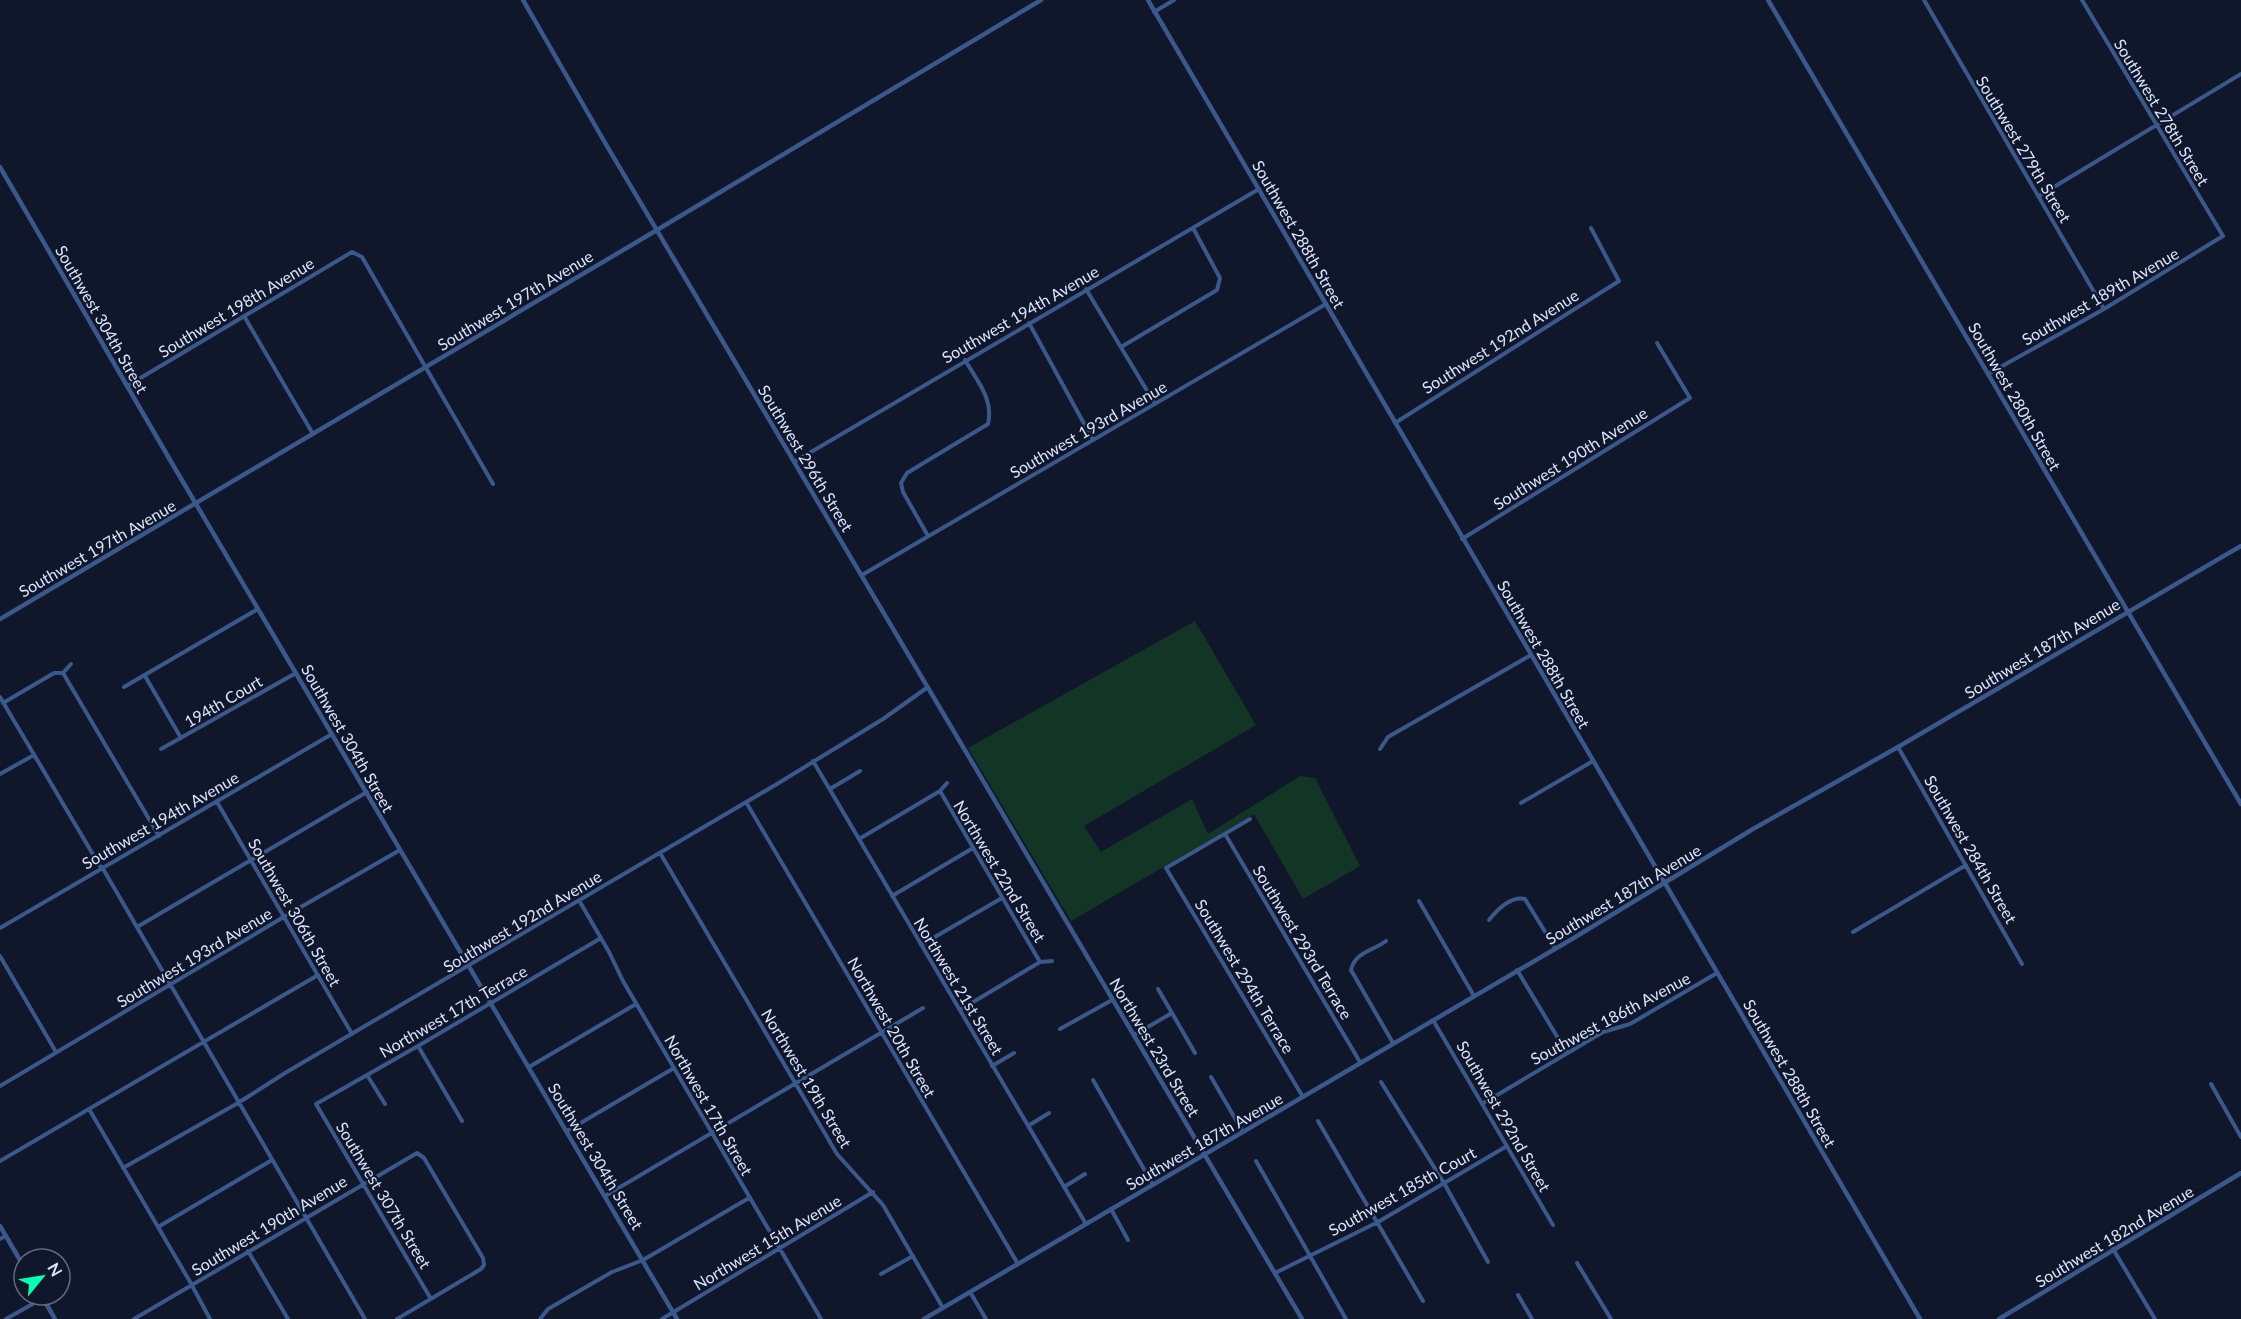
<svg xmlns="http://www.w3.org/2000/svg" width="2241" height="1319" font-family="Lato,sans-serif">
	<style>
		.green { fill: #133526 }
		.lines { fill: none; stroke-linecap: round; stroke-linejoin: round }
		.minor { stroke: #3a588b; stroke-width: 4 }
		.tertiary { stroke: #3a588b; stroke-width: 4.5 }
		.labels { text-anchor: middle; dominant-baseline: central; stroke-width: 4.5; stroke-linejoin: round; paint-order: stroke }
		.street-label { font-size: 16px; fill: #dae5ff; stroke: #10172b }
	</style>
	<rect width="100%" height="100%" fill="#10172b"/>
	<!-- green -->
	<path class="green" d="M1195,621L1256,725L1084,826L1101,852L1192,799L1208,834L1300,776L1315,778L1360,866L1303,899L1254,814L1071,921L968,748Z"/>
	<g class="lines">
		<!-- minor -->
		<path class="minor" d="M1924,0L2104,309
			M1154,12L1174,0
			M2039,196L2241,74
			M1086,289L1155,404
			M244,316L313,434
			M1029,323L1093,440
			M1121,347L1217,290L1220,278L1193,228
			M1988,374L2104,309L2223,236L2082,0
			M127,386L352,252L362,257L493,484
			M1395,423L1619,281L1591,228
			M794,462L1259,189
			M928,536L903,492L901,483L907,473L988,424C994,399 977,381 965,360
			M1462,539L1690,398L1657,343
			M862,575L1326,304
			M63,673L159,836
			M145,676L181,738
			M124,687L258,609
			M0,697L101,868
			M3,703L54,673H63L71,664
			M1898,747L2022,964
			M161,749L296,673
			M1380,749L1388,737L1531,655
			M813,761L1086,1224
			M0,774L34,755
			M830,789L860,771
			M940,791L1040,962
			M217,802L352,1034
			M746,802L1018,1264
			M1521,803L1593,761
			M1250,819L1166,868L1303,1097
			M1225,834L1360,1062
			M859,839L940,791L947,783
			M660,853L837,1154L883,1205L943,1308
			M102,867L365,1319
			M892,896L973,848
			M1419,901L1474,996
			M580,902L609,952L623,981L821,1319
			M1489,920C1497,910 1511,896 1525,899L1555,948
			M137,927L367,792
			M0,928L332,734
			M1853,932L1966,865
			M1386,941C1373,951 1355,952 1351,970L1393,1043
			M921,945L1002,898
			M0,956L56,1052
			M1517,970L1567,1053
			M1158,989L1172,1013
			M960,1010L1040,962L1052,961
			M1433,1020L1553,1225
			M1060,1029L1112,1000
			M1134,1035L1172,1013L1195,1053
			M418,1046L462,1121
			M992,1066L1014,1053
			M529,1067L636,1004
			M367,1075L385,1104
			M1211,1077L1243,1132
			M1093,1080L1153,1185
			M1381,1082L1444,1183L1488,1262
			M2211,1084L2241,1137
			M0,1086L287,915L400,850
			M1482,1104L1603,1032L1630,1024L1717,973
			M89,1109L189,1280L210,1319
			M1318,1121L1423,1301
			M1028,1126L1049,1113
			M567,1131L674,1068
			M0,1161L318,975
			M1256,1161L1346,1319
			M123,1168L238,1103L285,1073L777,784L883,719L928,687
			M1064,1187L1085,1174
			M605,1196L923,1008
			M1111,1209L1128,1240
			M158,1227L272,1160
			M0,1239L5,1236
			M2113,1249L2155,1319
			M248,1251L288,1319
			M1577,1263L1611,1319
			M1275,1273L1378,1222L1507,1146
			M881,1274L913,1256
			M970,1292L986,1319
			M1518,1295L1532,1319
			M431,1299L316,1104L418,1046L601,938
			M6,1319L43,1298
			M134,1319L417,1153L424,1158L483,1258L484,1265L481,1269L397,1319
			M540,1319L548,1309L612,1272L643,1260L749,1198
			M662,1319L873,1192"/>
		<!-- tertiary -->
		<path class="tertiary" d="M523,0L604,141L1302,1319
			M1148,0L1920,1319
			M1768,0L2241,804
			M0,167L173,465L677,1319
			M0,619L657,230L1041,0
			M0,1226L24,1267
			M41,1295L55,1319
			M924,1319L1572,939L1753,829L1898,747L2241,546
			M1999,1319L2241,1173"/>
	</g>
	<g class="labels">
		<!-- street labels -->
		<g class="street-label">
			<text transform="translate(2162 112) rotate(59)">Southwest 278th Street</text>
			<text transform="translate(2024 149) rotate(59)">Southwest 279th Street</text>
			<text transform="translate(1299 234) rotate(60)">Southwest 288th Street</text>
			<text transform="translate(2100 296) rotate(-30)">Southwest 189th Avenue</text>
			<text transform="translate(515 300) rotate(-31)">Southwest 197th Avenue</text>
			<text transform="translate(236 307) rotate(-31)">Southwest 198th Avenue</text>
			<text transform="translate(1020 314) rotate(-30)">Southwest 194th Avenue</text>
			<text transform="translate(102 319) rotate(60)">Southwest 304th Street</text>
			<text transform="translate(1500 341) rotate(-32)">Southwest 192nd Avenue</text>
			<text transform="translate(2015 396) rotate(60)">Southwest 280th Street</text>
			<text transform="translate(1088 429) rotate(-30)">Southwest 193rd Avenue</text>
			<text transform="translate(806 458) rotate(59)">Southwest 296th Street</text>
			<text transform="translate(1570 458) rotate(-32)">Southwest 190th Avenue</text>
			<text transform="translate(97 548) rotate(-30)">Southwest 197th Avenue</text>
			<text transform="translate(2042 648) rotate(-31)">Southwest 187th Avenue</text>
			<text transform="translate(1544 654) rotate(60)">Southwest 288th Street</text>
			<text transform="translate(223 701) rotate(-30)">194th Court</text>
			<text transform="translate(348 738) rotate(60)">Southwest 304th Street</text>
			<text transform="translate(160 820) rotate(-30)">Southwest 194th Avenue</text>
			<text transform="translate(1971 849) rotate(60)">Southwest 284th Street</text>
			<text transform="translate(1000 871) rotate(59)">Northwest 22nd Street</text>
			<text transform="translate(1623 894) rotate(-31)">Southwest 187th Avenue</text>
			<text transform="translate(295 912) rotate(60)">Southwest 306th Street</text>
			<text transform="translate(522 921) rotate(-31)">Southwest 192nd Avenue</text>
			<text transform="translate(1303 942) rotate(59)">Southwest 293rd Terrace</text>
			<text transform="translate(194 957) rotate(-31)">Southwest 193rd Avenue</text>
			<text transform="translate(1245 976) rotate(59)">Southwest 294th Terrace</text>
			<text transform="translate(959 986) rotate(59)">Northwest 21st Street</text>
			<text transform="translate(453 1011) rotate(-30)">Northwest 17th Terrace</text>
			<text transform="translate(1610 1018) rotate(-28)">Southwest 186th Avenue</text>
			<text transform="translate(892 1027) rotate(60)">Northwest 20th Street</text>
			<text transform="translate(1155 1047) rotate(59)">Northwest 23rd Street</text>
			<text transform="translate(1790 1073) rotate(60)">Southwest 288th Street</text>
			<text transform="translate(807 1078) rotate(59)">Northwest 19th Street</text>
			<text transform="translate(709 1105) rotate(60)">Northwest 17th Street</text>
			<text transform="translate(1504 1116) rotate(60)">Southwest 292nd Street</text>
			<text transform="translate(1204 1141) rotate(-30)">Southwest 187th Avenue</text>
			<text transform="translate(596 1156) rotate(59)">Southwest 304th Street</text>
			<text transform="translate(1402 1191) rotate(-29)">Southwest 185th Court</text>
			<text transform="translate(384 1195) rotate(59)">Southwest 307th Street</text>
			<text transform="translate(269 1225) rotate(-31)">Southwest 190th Avenue</text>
			<text transform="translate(2114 1236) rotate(-31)">Southwest 182nd Avenue</text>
			<text transform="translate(767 1242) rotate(-31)">Northwest 15th Avenue</text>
		</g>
	</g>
	<!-- north arrow -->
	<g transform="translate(42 1277) rotate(60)"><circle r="28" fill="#10172b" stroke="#616980" stroke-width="1.5"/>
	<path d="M0-4.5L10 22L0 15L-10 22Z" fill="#06ffb1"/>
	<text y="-9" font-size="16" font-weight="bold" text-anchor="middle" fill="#dae5ff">N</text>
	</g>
</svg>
